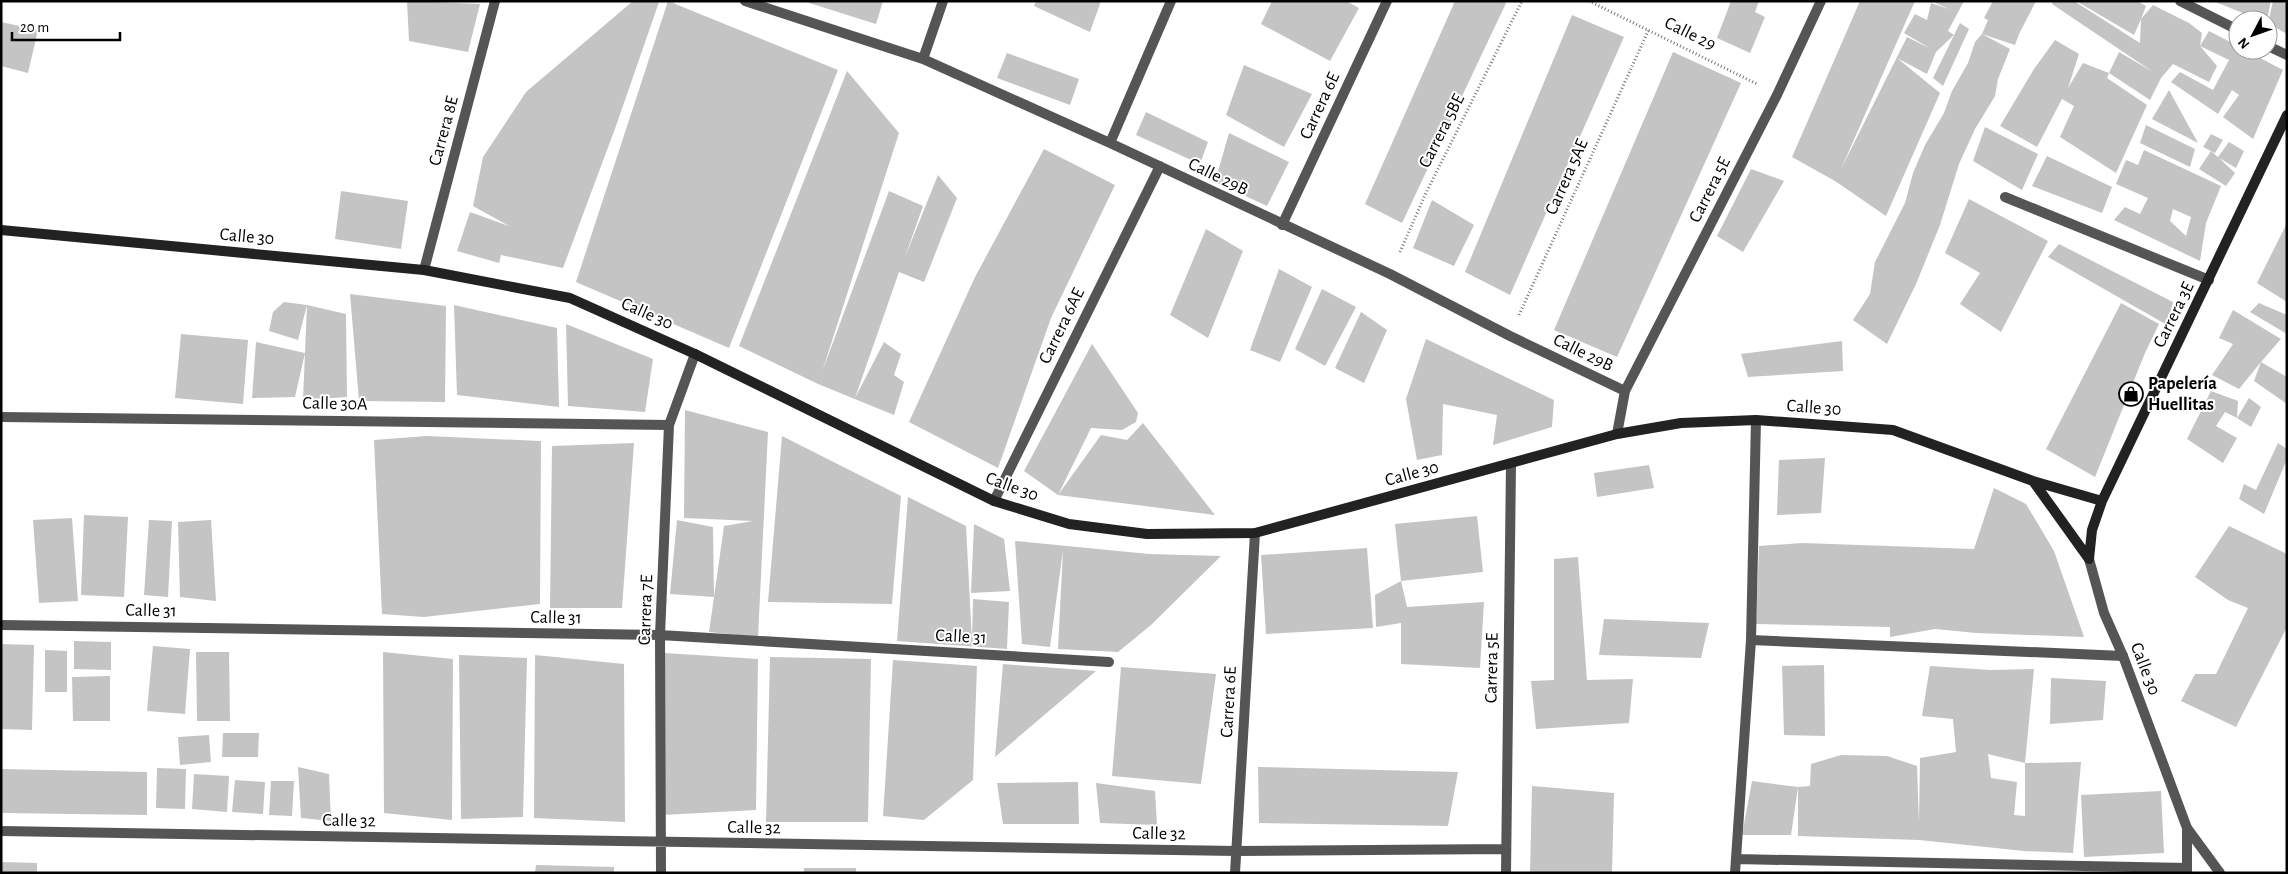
<svg xmlns="http://www.w3.org/2000/svg" width="2288" height="874" font-family="'Alegreya Sans',sans-serif">
	<style>
		.building { fill: #c4c4c4; fill-rule: evenodd }
		.lines { fill: none; stroke-linecap: round; stroke-linejoin: round }
		.path { stroke: #777; stroke-width: 3; stroke-dasharray: 1 2.5; stroke-linecap: butt }
		.minor { stroke: #555; stroke-width: 10 }
		.tertiary { stroke: #555; stroke-width: 10 }
		.secondary { stroke: #222; stroke-width: 10 }
		.labels { text-anchor: middle; dominant-baseline: central; stroke-width: 4; stroke-linejoin: round; paint-order: stroke }
		.street-label { font-size: 18px; fill: #000; stroke: #fff }
		.poi-label { font-size: 18px; font-weight: bold; fill: #000; stroke: #fff; text-anchor: start }
	</style>
	<rect width="100%" height="100%" fill="#fff"/>
	<!-- building -->
	<path class="building" d="M407,1L480,4L468,52L409,41Z
		M633,1L659,2L616,126L563,268L501,255L499,263L457,251L470,212L509,226L473,206L483,157L526,92Z
		M668,1L838,70L729,348L576,282Z
		M803,1H883L876,24Z
		M1036,1H1101L1090,32L1034,6Z
		M1272,1H1346L1359,8L1330,61L1261,24Z
		M1455,1H1507L1402,223L1365,204Z
		M1731,1H1759L1755,12L1765,17L1750,53L1717,38Z
		M1860,1H1915L1841,169L1907,37L1931,49L1904,33L1915,14L1927,20L1931,3L1949,9L1931,1H1964L1948,31L1954,35L1936,52L1927,74L1897,58L1940,93L1886,216L1835,181L1792,157Z
		M1993,1H2036L2019,34L2015,45L1982,34L2010,49L1998,79L1995,96L1975,129L1959,164L1940,225L1916,284L1887,344L1853,320L1870,294L1875,262L1905,203L1913,173L1925,145L1944,113L1952,91L1968,63L1975,42L1982,34L1988,20L1984,18Z
		M2053,1H2074L2140,43L2141,19L2134,35L2076,1H2137L2146,6L2141,19L2153,5L2189,23L2202,33L2200,46L2209,31L2238,46V50H2245L2283,70L2253,139L2223,117L2239,95L2232,90L2218,114L2171,82L2180,72L2213,90L2229,60L2200,46L2217,66L2209,82L2173,64L2161,78L2150,100L2109,73L2119,52L2153,72L2052,4Z
		M2213,1H2271L2267,20H2260Z
		M2273,1H2282L2287,4V34L2268,23Z
		M1572,15L1624,37L1510,295L1465,272Z
		M1,22L38,30L28,73L1,66Z
		M1960,23L1969,29L1943,86L1933,78Z
		M2055,40L2079,54L2068,88L2083,63L2109,73L2107,78L2147,105L2116,173L2060,137L2074,106L2062,99L2037,147L2000,126L2034,69Z
		M1673,52L1741,83L1617,357L1554,330Z
		M1007,53L1079,79L1070,105L997,78Z
		M1244,65L1312,94L1284,147L1226,115Z
		M847,71L899,133L822,372L889,191L923,206L905,257L938,175L957,198L924,282L899,272L855,398L884,342L901,354L894,375L904,382L894,415L818,384L739,346Z
		M2169,90L2198,143L2152,119Z
		M1146,112L1208,142L1200,164L1136,135Z
		M2146,125L2195,149L2190,167L2140,143Z
		M1985,127L2038,154L2022,190L1973,161Z
		M1229,133L1289,162L1267,206L1215,182Z
		M2211,134L2223,140L2215,153L2211,151L2218,157L2229,142L2244,151L2236,168L2219,158L2235,173L2226,186L2199,169L2211,151L2203,147Z
		M1044,149L1115,185L1051,318L998,468L909,422L975,277Z
		M2144,150L2221,186L2206,223L2200,261L2114,220L2125,207L2140,214L2148,198L2116,184L2126,160L2138,165ZM2173,209L2191,217L2186,236L2170,221Z
		M2047,156L2112,187L2102,213L2032,186Z
		M1751,169L1784,181L1743,252L1717,236Z
		M341,191L408,201L401,249L335,239Z
		M1969,199L2048,241L2001,332L1960,304L1980,273L1945,253Z
		M1432,200L1474,225L1454,266L1413,248Z
		M2287,223V302L2257,283Z
		M1206,229L1243,251L1208,338L1170,315Z
		M2059,244L2173,302L2167,325L2048,257Z
		M1279,269L1312,287L1280,362L1250,350Z
		M1322,289L1356,307L1325,366L1295,349Z
		M350,294L446,306L445,402L359,401Z
		M284,302L307,305L298,340L269,331L273,312Z
		M2121,303L2159,324L2145,353L2095,477L2046,449Z
		M2259,303L2287,315V334L2250,312Z
		M307,305L346,314L347,397L303,400Z
		M454,305L557,328L559,407L457,395Z
		M2233,310L2281,339L2261,362L2287,377V404L2254,381L2261,362L2239,389L2212,375L2233,344L2219,338Z
		M1361,312L1387,330L1364,383L1335,368Z
		M566,324L653,359L645,412L568,406Z
		M181,334L248,340L243,404L175,398Z
		M1426,339L1554,400L1552,427L1493,445L1497,415L1443,404L1442,455L1417,460L1406,399Z
		M1842,341L1843,371L1748,377L1741,354Z
		M256,342L305,353L295,397L252,398Z
		M1092,344L1138,413L1136,422L1122,430L1091,428L1058,495L1024,471Z
		M2211,391L2238,401L2237,418L2225,412L2216,426L2237,438L2223,463L2187,439Z
		M2249,398L2261,407L2251,427L2237,418Z
		M685,410L768,432L758,637L709,632L714,597L670,594L677,520L713,527L714,597L724,526L753,521L684,518Z
		M1143,423L1215,515L1058,495L1101,435L1127,440Z
		M426,436L541,441L540,604L424,617L382,614L374,440Z
		M782,436L901,496L892,604L768,602Z
		M634,443L622,608H550L552,446Z
		M2278,443L2287,449V459L2264,514L2239,499L2244,484L2256,490Z
		M1825,458L1821,513L1777,515L1779,460Z
		M1649,465L1654,488L1597,497L1594,473Z
		M1994,488L2026,504L2054,551L2084,637L1976,633L1935,629L1890,637V627L1756,624L1759,546L1802,543L1974,549Z
		M908,497L966,526L972,641L973,599L1009,602L1007,649L897,641Z
		M84,515L128,517L124,597L81,595Z
		M1477,516L1483,572L1401,581L1395,524Z
		M72,518L78,601L39,603L33,520Z
		M149,520L172,521L168,597L144,595Z
		M211,520L216,601L180,597L178,522Z
		M974,524L1004,539L1010,591L971,593Z
		M2229,526L2287,554V627L2236,727L2181,701L2195,674H2216L2248,608L2228,600L2195,577Z
		M1015,541L1149,554L1221,556L1151,625L1118,652L1058,649L1063,550L1050,647L1022,644Z
		M1367,548L1373,628L1266,634L1261,555Z
		M1578,557L1587,680L1633,679L1629,723L1536,729L1531,681L1554,680V559Z
		M1401,581L1407,607L1484,602L1480,668L1401,664V623L1376,627L1375,595Z
		M1604,619L1709,623L1701,658L1599,655Z
		M74,641L111,642V670L74,669Z
		M1,644L34,645L32,730L1,729Z
		M153,646L190,649L185,714L147,711Z
		M45,650L67,651V692H45Z
		M196,652H229L230,721H197Z
		M383,652L453,659L452,820L384,813Z
		M665,653L758,659L756,810L663,815Z
		M459,655L527,658L523,817L461,819Z
		M535,655L624,664L625,822L534,818Z
		M770,657L871,659L868,822H766Z
		M893,660L977,666L973,780L924,820L883,816Z
		M1003,664L1096,671L995,757Z
		M1824,665L1825,736L1784,735L1782,666Z
		M1930,666L1991,670L2034,669L2025,763L2081,762L2073,853L2024,851L1919,840L1798,836V787L1791,835H1742L1752,781L1798,787L1810,786L1811,764L1841,755L1887,756L1917,766L1919,823L1920,758L1956,752L1953,719L1922,716ZM1988,754L2025,763V816L2014,815L2017,782L1991,778Z
		M1121,667L1216,674L1201,784L1112,776Z
		M110,676V721H73L72,677Z
		M2051,678L2106,681L2103,720L2050,724Z
		M223,733H259L258,757H222Z
		M209,735L211,762L180,765L178,737Z
		M298,767L329,774L331,821L301,818Z
		M1258,767L1458,772L1448,826L1259,823Z
		M157,768L186,769L185,809L156,808Z
		M1,769L147,772V815L1,813Z
		M194,774L229,776L227,812L192,809Z
		M235,780L265,782L263,814L232,812Z
		M271,781H294L292,816L269,815Z
		M1078,782L1079,824H1003L997,783Z
		M1096,783L1155,791L1157,825L1100,823Z
		M1532,786L1614,793L1612,873H1530Z
		M2161,791L2164,853L2084,857L2081,795Z
		M1,862L37,863V873H1Z
		M536,865L614,867V873H535Z
		M804,868H856V873H804Z"/>
	<g class="lines">
		<!-- path -->
		<path class="path" d="M1589,1L1757,84
			M1400,252L1425,195L1522,1
			M1519,315L1649,29"/>
		<!-- minor -->
		<path class="minor" d="M745,1L923,59L1110,143L1390,274L1510,336L1625,391L1617,434
			M2180,1L2238,30
			M2268,46L2287,55
			M923,59L943,1
			M1110,143L1171,1
			M2005,197L2209,280
			M1282,225L1387,1
			M424,270L495,1
			M1625,391L1777,95L1821,1
			M1,417L669,425
			M994,501L1160,166
			M1,625L660,635L1109,662
			M1751,640L2123,656
			M1,831L1236,851L1506,849
			M1736,859L2187,868
			M661,873L660,635L669,425L695,354
			M1235,873L1255,533
			M1506,873L1511,464
			M1735,873L1751,640L1756,420
			M2187,873V828"/>
		<!-- tertiary -->
		<path class="tertiary" d="M2089,559L2104,613L2123,656L2187,828L2220,873"/>
		<!-- secondary -->
		<path class="secondary" d="M1,230L424,270L570,298L695,354L994,501L1069,524L1147,534L1255,533L1617,434L1681,423L1756,420L1893,430L2033,481L2102,501
			M2033,481L2089,559
			M2089,559L2092,530L2102,501L2287,115"/>
	</g>
	<!-- icons -->
	<defs>
		<g id="shop-ring" transform="scale(1.25)"><circle r="9.5" fill="#fff" stroke="#000" stroke-width="1.5"/><path d="M-5-2.5h2.3a2.7 3.5 0 0 1 5.4 0H5L5.5 6h-11ZM-1.5-2.5h3a1.5 2.3 0 0 0-3 0Z" fill="#000"/></g>
	</defs>
	<g fill-rule="evenodd">
		<use href="#shop-ring" x="2131" y="394"/>
	</g>
	<g class="labels">
		<!-- street labels -->
		<g class="street-label">
			<text transform="translate(1690 34) rotate(26)">Calle 29</text>
			<text transform="translate(1320 106) rotate(-65)">Carrera 6E</text>
			<text transform="translate(444 131) rotate(-75)">Carrera 8E</text>
			<text transform="translate(1442 131) rotate(-63)">Carrera 5BE</text>
			<text transform="translate(1218 177) rotate(26)">Calle 29B</text>
			<text transform="translate(1567 177) rotate(-66)">Carrera 5AE</text>
			<text transform="translate(1710 190) rotate(-63)">Carrera 5E</text>
			<text transform="translate(247 237) rotate(5)">Calle 30</text>
			<text transform="translate(647 314) rotate(24)">Calle 30</text>
			<text transform="translate(2174 315) rotate(-64)">Carrera 3E</text>
			<text transform="translate(1062 326) rotate(-64)">Carrera 6AE</text>
			<text transform="translate(1583 353) rotate(26)">Calle 29B</text>
			<text transform="translate(335 404) rotate(1)">Calle 30A</text>
			<text transform="translate(1814 408) rotate(4)">Calle 30</text>
			<text transform="translate(1412 474) rotate(-15)">Calle 30</text>
			<text transform="translate(1012 487) rotate(20)">Calle 30</text>
			<text transform="translate(646 610) rotate(-88)">Carrera 7E</text>
			<text transform="translate(151 611) rotate(1)">Calle 31</text>
			<text transform="translate(556 618) rotate(1)">Calle 31</text>
			<text transform="translate(961 637) rotate(3)">Calle 31</text>
			<text transform="translate(1492 668) rotate(-89)">Carrera 5E</text>
			<text transform="translate(2145 669) rotate(69)">Calle 30</text>
			<text transform="translate(1229 702) rotate(-87)">Carrera 6E</text>
			<text transform="translate(349 821) rotate(1)">Calle 32</text>
			<text transform="translate(754 828) rotate(1)">Calle 32</text>
			<text transform="translate(1159 834) rotate(1)">Calle 32</text>
		</g>
		<!-- poi labels -->
		<g class="poi-label">
			<text x="2148" y="384">Papelería<tspan x="2148" dy="21">Huellitas</tspan></text>
		</g>
	</g>
	<!-- border -->
	<rect width="2288" height="874" fill="none" stroke="#000000" stroke-width="5"/>
	<!-- north arrow -->
	<g transform="translate(2253 35) rotate(229)"><circle r="24" fill="#ffffff" stroke="#999999"/>
	<path d="M0-4L9 19L0 12L-9 19Z" fill="#000000"/>
	<text y="-8" font-size="14" font-weight="bold" text-anchor="middle" fill="#000000">N</text>
	</g>
	<!-- scale -->
	<path d="M12 32v8h108v-8" fill="none" stroke="#000000" stroke-width="2.5"/>
	<text x="20" y="32" font-size="15" fill="#000000" stroke="#ffffff" stroke-width="4" paint-order="stroke">20 m</text>
</svg>
